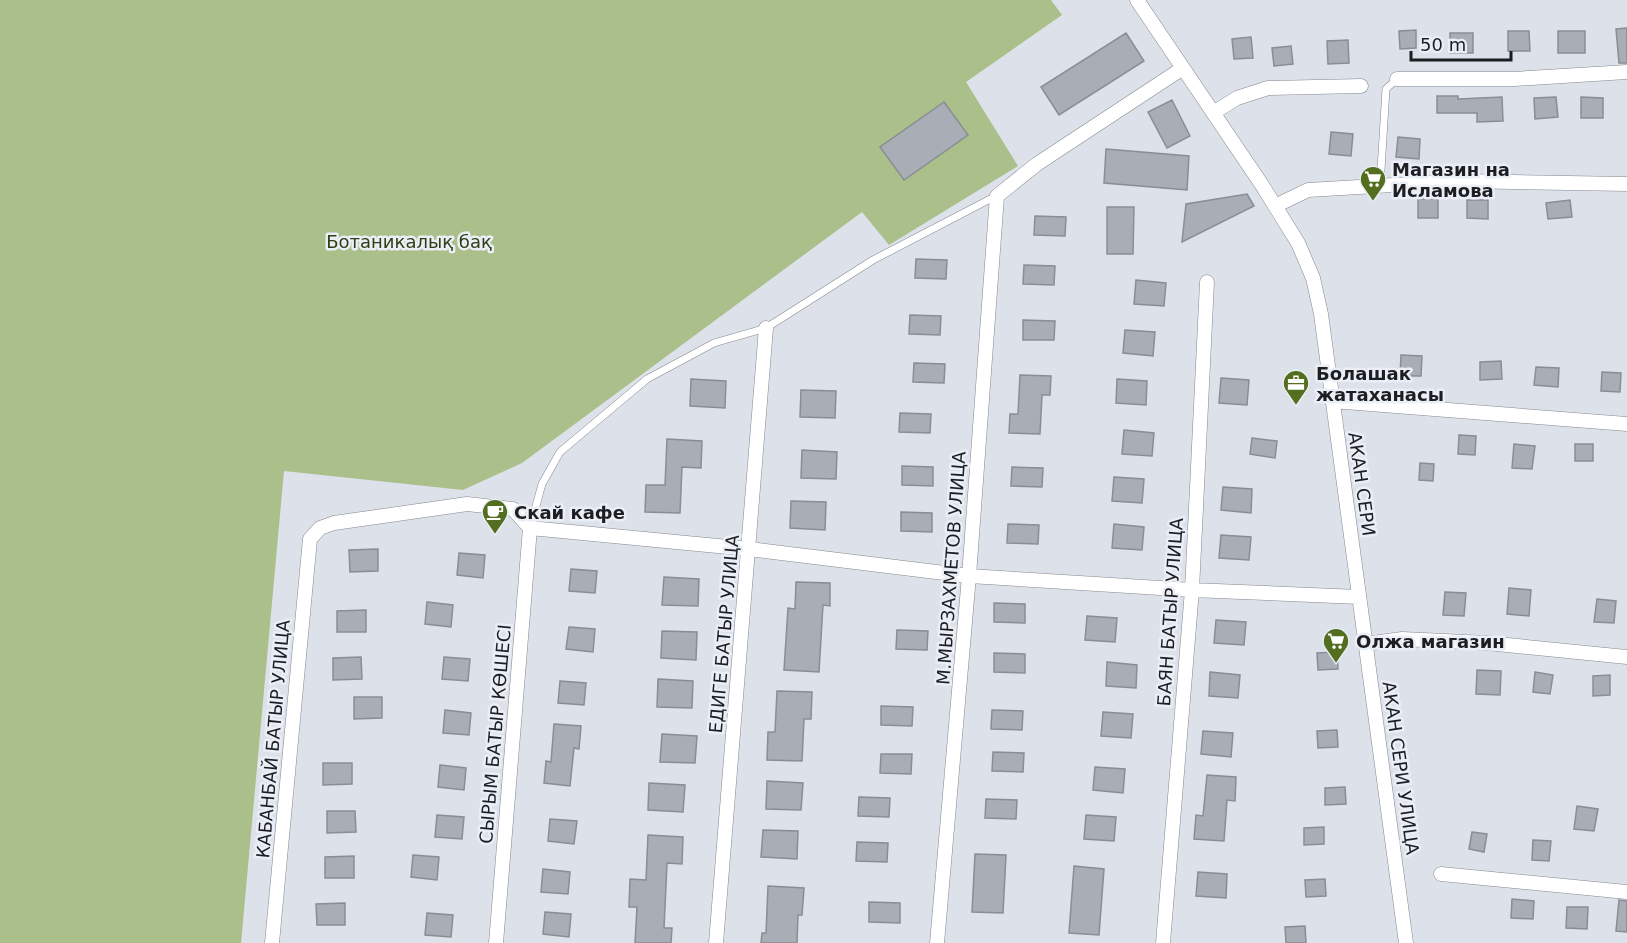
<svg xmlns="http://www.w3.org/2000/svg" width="1627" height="943" font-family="'DejaVu Sans',sans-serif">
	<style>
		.green { fill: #aabf89 }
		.building { fill: #a9adb5; stroke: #898d95; stroke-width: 1.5 }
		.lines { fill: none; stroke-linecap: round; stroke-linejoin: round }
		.service-casing { stroke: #84888f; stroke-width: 8 }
		.minor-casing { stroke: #84888f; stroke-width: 15 }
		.service { stroke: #fff; stroke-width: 7 }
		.minor { stroke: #fff; stroke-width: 14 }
		.labels { text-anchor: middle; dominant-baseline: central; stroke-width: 5; stroke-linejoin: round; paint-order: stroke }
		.poi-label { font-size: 18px; font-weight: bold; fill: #1c1e21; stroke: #eaeef7; text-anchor: start }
		.park-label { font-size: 18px; fill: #303f10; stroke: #eaeef7 }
		.street-label { font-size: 18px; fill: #1c1e21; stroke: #eaeef7 }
	</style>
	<rect width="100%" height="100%" fill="#dde1e9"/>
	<!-- green -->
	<path class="green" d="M0,0H1051L1062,15L966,82L1018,166L889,245L862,212L522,463L463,490L284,471L241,943H0Z"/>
	<!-- building -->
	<path class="building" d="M1627,28V63H1619L1616,29Z
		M1416,30V48L1400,49L1399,31Z
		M1508,31H1529L1530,51H1508Z
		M1558,31H1585V53H1558Z
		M1126,33L1144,61L1059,115L1041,87Z
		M1450,33H1473V53H1450Z
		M1251,37L1253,58L1234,59L1232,39Z
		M1348,40L1349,63L1328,64L1327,41Z
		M1291,46L1293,64L1274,66L1272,48Z
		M1437,96H1458V99L1502,97L1503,121L1477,122V113H1437Z
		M1556,97L1558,117L1535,119L1534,98Z
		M1581,97L1603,98V118H1581Z
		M1172,100L1190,136L1167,148L1148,112Z
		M944,102L968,135L904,180L880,147Z
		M1331,132L1353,134L1351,156L1329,154Z
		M1398,137L1420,139L1419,159L1396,157Z
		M1106,149L1189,156L1187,190L1104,183Z
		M1247,194L1254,206L1182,242L1186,204Z
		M1418,199H1438V218H1418Z
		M1467,200H1488V219L1467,218Z
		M1570,200L1572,217L1548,219L1546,203Z
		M1107,207H1134L1133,254H1107Z
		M1035,216L1066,217L1065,236L1034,235Z
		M916,259L947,260L946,279L915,278Z
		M1024,265L1055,266L1054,285L1023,284Z
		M1136,280L1166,283L1164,306L1134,304Z
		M910,315L941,316L940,335L909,334Z
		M1023,320L1055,321L1054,340H1023Z
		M1125,330L1155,332L1153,356L1123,353Z
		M1401,355L1422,356L1421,376H1400Z
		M1501,361L1502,379L1480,380V362Z
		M914,363L945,364L944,383L913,382Z
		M1536,367L1559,368L1558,387L1534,385Z
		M1602,372L1621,373L1620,392L1601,391Z
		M1020,375L1051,376L1050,395H1042L1040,434L1009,433L1010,414H1018Z
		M1221,378L1249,380L1247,405L1219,403Z
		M691,379L726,381L725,408L690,406Z
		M1117,379L1147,381L1146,405L1116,403Z
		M801,390L836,391L835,418L800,417Z
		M900,413L931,414L930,433L899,432Z
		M1124,430L1154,433L1152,456L1122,454Z
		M1459,435L1476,436L1475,455L1458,454Z
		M1252,438L1277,441L1275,458L1250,454Z
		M667,439L702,441L701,468L682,467L680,513L645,512L646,485H665Z
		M1514,444L1535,446L1532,469L1512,468Z
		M1575,444H1593V461H1575Z
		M802,450L837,452L836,479L801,478Z
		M1420,463L1434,464L1433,481L1419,480Z
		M902,466L933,467V486L902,485Z
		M1012,467L1043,468L1042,487L1011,486Z
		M1114,477L1144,479L1142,503L1112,501Z
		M1223,487L1252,489L1251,513L1221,510Z
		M791,501L826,502L825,530L790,528Z
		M901,512L932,513V532L901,531Z
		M1008,524L1039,525L1038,544L1007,543Z
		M1114,524L1144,527L1142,550L1112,548Z
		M1221,535L1251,537L1249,560L1219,558Z
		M378,549V571L350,572L349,550Z
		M459,553L485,555L483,578L457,575Z
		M571,569L597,571L595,593L569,591Z
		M664,577L699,579L698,606L662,605Z
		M796,582L830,583V606L823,605L819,672L784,670L788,608L795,609Z
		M1509,588L1531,590L1529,616L1507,614Z
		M1445,592L1466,593L1464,616L1443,615Z
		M1597,599L1616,601L1614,623L1594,622Z
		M427,602L453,605L451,627L425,624Z
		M994,603L1025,604V623L994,622Z
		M366,610V632H337V611Z
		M1087,616L1117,618L1115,642L1085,640Z
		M1216,620L1246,622L1244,645L1214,643Z
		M569,627L595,629L593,652L566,649Z
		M897,630L928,631L927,650L896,649Z
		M662,631L697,632L696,660L661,658Z
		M1337,652L1338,669L1318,670L1317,653Z
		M994,653L1025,654V673L994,672Z
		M361,657L362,679L333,680V658Z
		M444,657L470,659L468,681L442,679Z
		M1107,662L1137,665L1136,688L1106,686Z
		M1477,670L1501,671L1500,695L1476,694Z
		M1210,672L1240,675L1238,698L1209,696Z
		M1535,672L1553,675L1550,694L1533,692Z
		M1610,675V695L1593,696V676Z
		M658,679L693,681L692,708L657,707Z
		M560,681L586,683L584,705L558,703Z
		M777,691L812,692L811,719H804L802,761L767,760L768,732H775Z
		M354,697H382V718L354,719Z
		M881,706L913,707L912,726L881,725Z
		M445,710L471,713L469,735L443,733Z
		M992,710L1023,711L1022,730L991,729Z
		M1103,712L1133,714L1131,738L1101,736Z
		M554,724L581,726L579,749L574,748L570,786L544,783L546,761L551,762Z
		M1337,730L1338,747L1318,748L1317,731Z
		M1203,731L1233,733L1231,757L1201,754Z
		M662,734L697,736L695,763L660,762Z
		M993,752L1024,753L1023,772L992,771Z
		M881,754H912L911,774L880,773Z
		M323,763H352V784L323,785Z
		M440,765L466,768L464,790L438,787Z
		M1095,767L1125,769L1123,793L1093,790Z
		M1207,775L1236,777L1235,801L1227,800L1224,841L1194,839L1196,815L1203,816Z
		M767,781L803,783L801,810L766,809Z
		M649,783L685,785L683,812L648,810Z
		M1345,787L1346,804L1325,805V788Z
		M859,797L890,798L889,817L858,816Z
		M986,799L1017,800L1016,819L985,818Z
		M1577,806L1598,809L1594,831L1574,829Z
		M327,811H355L356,832L327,833Z
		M437,815L464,817L462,839L435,837Z
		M1086,815L1116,817L1114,841L1084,839Z
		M550,819L577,821L574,844L548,841Z
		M1324,827V844L1304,845V828Z
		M763,830L798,831L797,859L761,857Z
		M1472,832L1487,834L1484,852L1469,849Z
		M648,835L683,837L682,864L667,863L664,928H672L671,943H635L637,907H629L630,879L646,880Z
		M1533,840L1551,841L1549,861L1532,860Z
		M857,842L888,843L887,862L856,861Z
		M975,854L1006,855L1003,913L972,912Z
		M413,855L439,857L437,880L411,877Z
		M354,856V878H325V857Z
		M1074,866L1104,869L1099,935L1069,933Z
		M543,869L570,872L568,894L541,892Z
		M1198,872L1227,874L1226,898L1196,896Z
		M1325,879L1326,896L1306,897L1305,880Z
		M768,886L804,888L802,915H798L797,943H761L762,933H766Z
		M1512,899L1534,901L1533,919L1511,918Z
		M1619,900L1627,901V932L1616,931Z
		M869,902L900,903V923L869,922Z
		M345,903V925H317L316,904Z
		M1567,907H1588L1587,929L1566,928Z
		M545,912L571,914L569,937L543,934Z
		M427,913L453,915L451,937L425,935Z
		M1305,926L1306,943H1286L1285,927Z"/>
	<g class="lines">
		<!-- service casing -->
		<g class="service-casing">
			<path id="service" d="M1380,186L1386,89L1397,79
				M530,528L542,484L560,452L647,379L714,343L766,328L873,260L996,196"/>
		</g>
		<!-- minor casing -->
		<g class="minor-casing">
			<path id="minor" d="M1137,0L1262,185L1298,243L1313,278L1321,314L1406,943
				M1397,79H1514L1627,72
				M1213,113L1237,98L1268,88L1361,86
				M1275,206L1308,190L1461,181L1627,184
				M1332,401L1627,424
				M1366,644L1402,639L1487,643L1627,657
				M1441,874L1627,892
				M272,943L310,539L320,528L334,523L467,504L513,509L530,528L749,549L969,576L1192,590L1359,597
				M496,943L530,528
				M716,943L766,328
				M937,943L969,576L997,196L1037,164L1183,68
				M1163,943L1192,590L1207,282"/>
		</g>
		<!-- service -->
		<use href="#service" class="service"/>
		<!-- minor -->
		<use href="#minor" class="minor"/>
	</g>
	<!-- icons -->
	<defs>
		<g id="supermarket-pin" transform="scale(1.35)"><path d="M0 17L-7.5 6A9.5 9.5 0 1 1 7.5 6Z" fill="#546e1f" stroke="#eaeef7"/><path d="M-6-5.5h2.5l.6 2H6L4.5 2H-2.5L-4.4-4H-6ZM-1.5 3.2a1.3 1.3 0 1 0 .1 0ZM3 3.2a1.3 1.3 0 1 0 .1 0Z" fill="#fff"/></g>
		<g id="office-pin" transform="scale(1.35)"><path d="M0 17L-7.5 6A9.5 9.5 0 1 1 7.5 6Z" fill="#546e1f" stroke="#eaeef7"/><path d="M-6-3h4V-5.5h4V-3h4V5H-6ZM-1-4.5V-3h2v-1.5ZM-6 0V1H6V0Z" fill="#fff"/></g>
		<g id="cafe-pin" transform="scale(1.35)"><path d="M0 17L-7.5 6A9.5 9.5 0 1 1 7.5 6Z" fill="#546e1f" stroke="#eaeef7"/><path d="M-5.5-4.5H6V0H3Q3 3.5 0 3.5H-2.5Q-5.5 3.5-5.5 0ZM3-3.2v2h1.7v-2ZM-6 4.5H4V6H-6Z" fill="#fff"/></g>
	</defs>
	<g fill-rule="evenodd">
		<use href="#supermarket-pin" x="1373" y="179"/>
		<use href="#office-pin" x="1296" y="383"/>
		<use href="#cafe-pin" x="495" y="512"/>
		<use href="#supermarket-pin" x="1336" y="641"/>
	</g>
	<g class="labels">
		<!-- poi labels -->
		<g class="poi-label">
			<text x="1392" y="169">Магазин на<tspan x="1392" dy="21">Исламова</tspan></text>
			<text x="1316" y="373">Болашак<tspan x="1316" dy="21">жатаханасы</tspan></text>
			<text x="514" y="512">Скай кафе</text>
			<text x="1356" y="641">Олжа магазин</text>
		</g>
		<!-- park labels -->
		<g class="park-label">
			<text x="409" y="241">Ботаникалық бақ</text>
		</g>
		<!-- street labels -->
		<g class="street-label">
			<text transform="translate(1362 484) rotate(82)">АКАН СЕРИ</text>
			<text transform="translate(951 568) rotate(-86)">М.МЫРЗАХМЕТОВ УЛИЦА</text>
			<text transform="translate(1170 612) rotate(-86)">БАЯН БАТЫР УЛИЦА</text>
			<text transform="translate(724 634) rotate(-85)">ЕДИГЕ БАТЫР УЛИЦА</text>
			<text transform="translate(495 734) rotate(-85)">СЫРЫМ БАТЫР КӨШЕСІ</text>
			<text transform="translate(273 739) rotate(-85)">КАБАНБАЙ БАТЫР УЛИЦА</text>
			<text transform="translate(1401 768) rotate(82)">АКАН СЕРИ УЛИЦА</text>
		</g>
	</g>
	<!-- scale -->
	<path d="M1411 51v9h100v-9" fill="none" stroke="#1c1e21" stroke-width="3"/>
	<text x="1420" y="51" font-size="18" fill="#1c1e21" stroke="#eaeef7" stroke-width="4.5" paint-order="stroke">50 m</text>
</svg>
